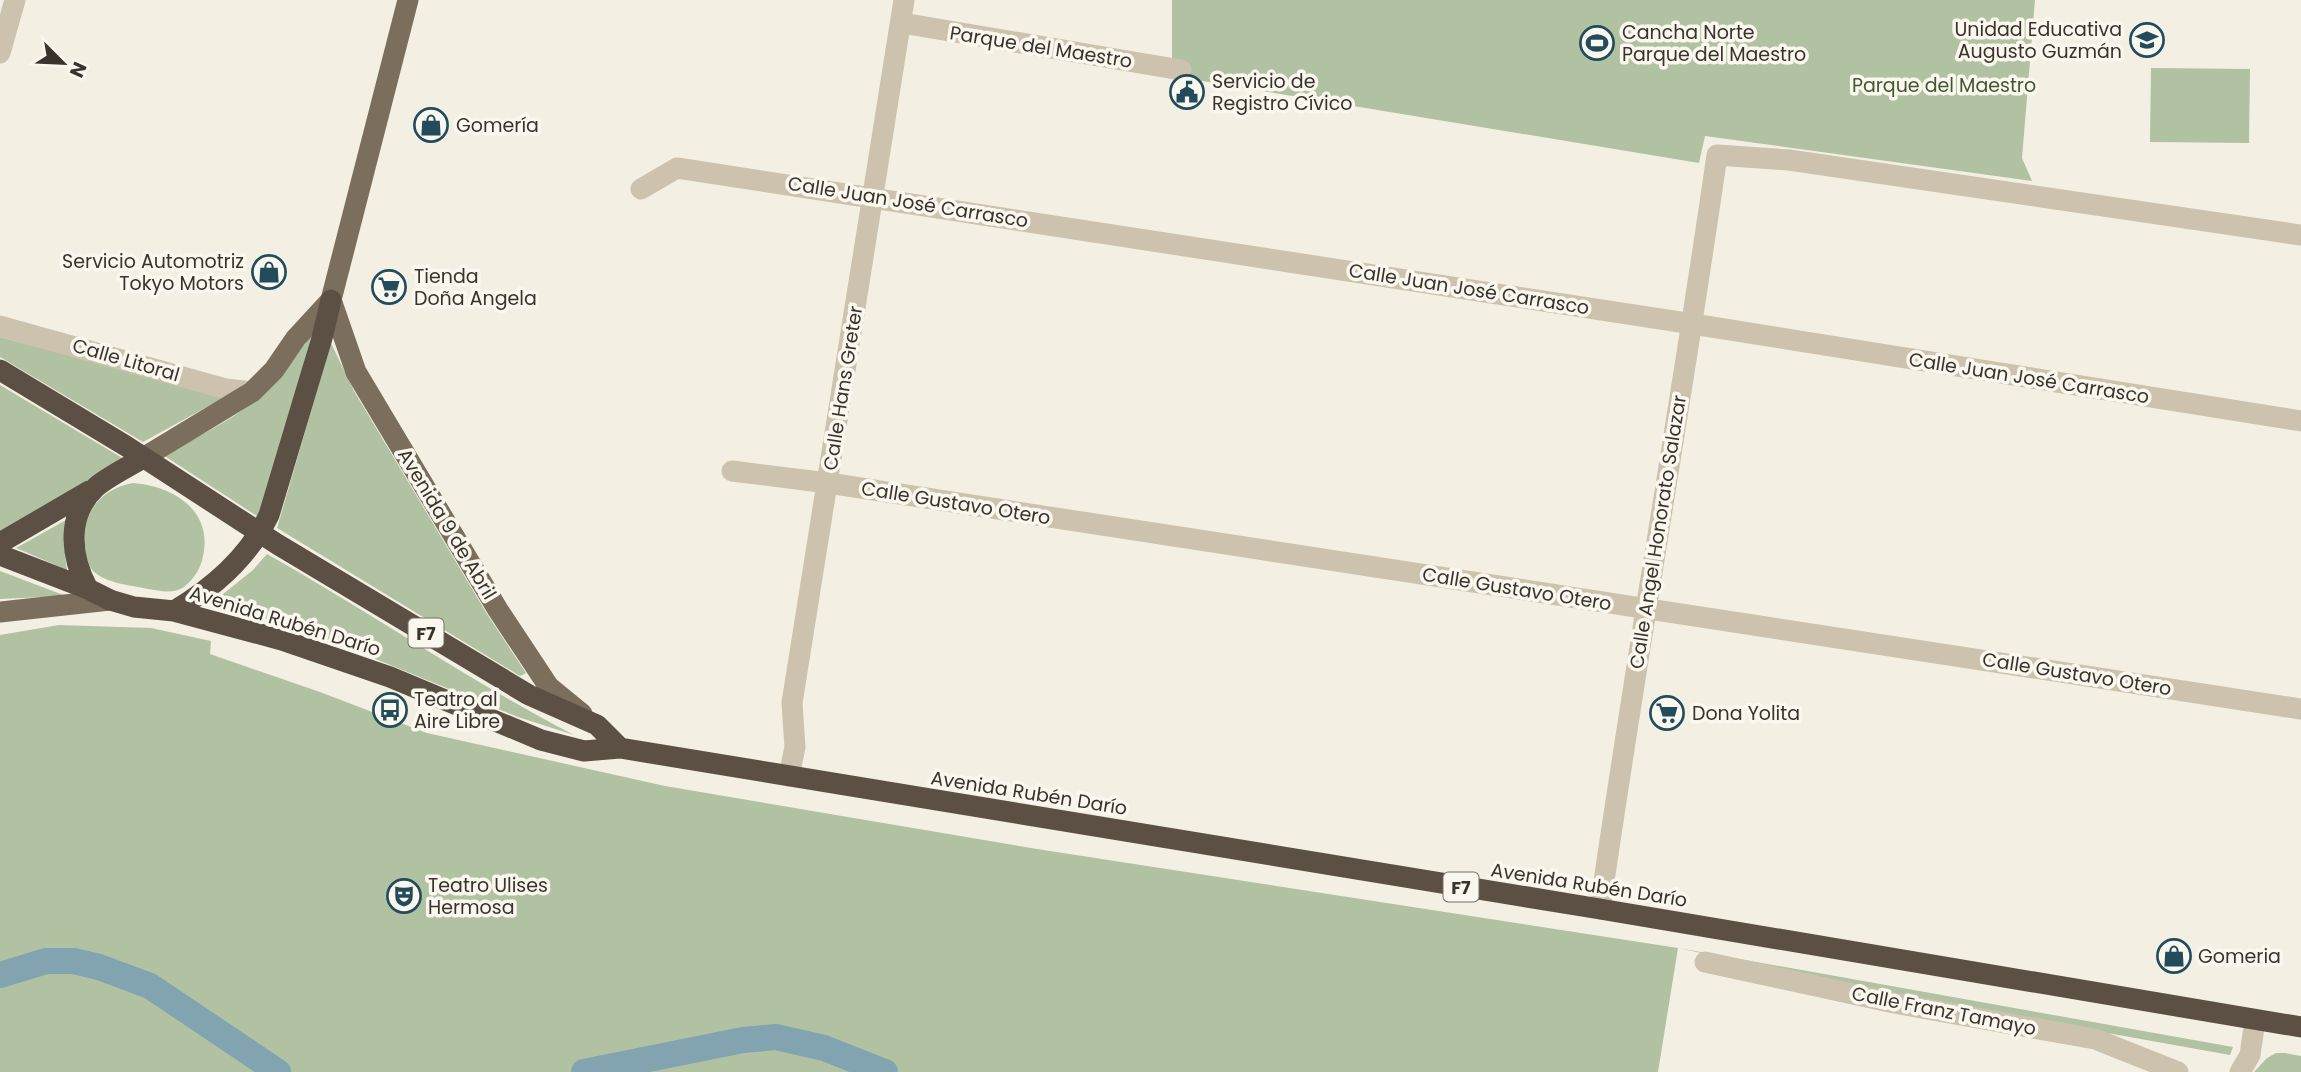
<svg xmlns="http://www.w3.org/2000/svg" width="2301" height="1072" font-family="Poppins,sans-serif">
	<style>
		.green { fill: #b0c2a1 }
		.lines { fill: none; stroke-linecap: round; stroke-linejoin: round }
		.canal { stroke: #81a4b0; stroke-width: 26 }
		.minor { stroke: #ccc2ad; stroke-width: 21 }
		.major { stroke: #7c6e5d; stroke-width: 21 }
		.highway { stroke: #5b5043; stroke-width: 21 }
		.labels { text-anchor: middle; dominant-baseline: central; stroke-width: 7; stroke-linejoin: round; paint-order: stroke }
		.shield { fill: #faf8ee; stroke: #746e66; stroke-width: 2 }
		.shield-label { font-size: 18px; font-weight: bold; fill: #3a332c }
		.poi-label { font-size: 19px; fill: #3a332c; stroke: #faf8ee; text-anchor: start }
		.street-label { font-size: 19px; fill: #3a332c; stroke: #faf8ee }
		.park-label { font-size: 19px; fill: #415830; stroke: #faf8ee }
	</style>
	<rect width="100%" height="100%" fill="#f3efe2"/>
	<!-- green -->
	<path class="green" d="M1172,0H2035L2022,158L2032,181L1705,136L1699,163L1172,76Z
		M2151,68L2250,69L2249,143L2150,142Z
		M312,334L260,518L163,455C202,434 245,415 276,382C289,367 300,350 312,334Z
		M0,337L225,397L143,442L0,357Z
		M331,343L354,391L487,614L526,673L520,676L277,528Z
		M0,385L124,459L0,531Z
		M133,483C174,486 213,511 203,556C201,568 194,579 184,587C174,594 160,591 148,589C131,585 107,584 93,571C86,563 84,552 84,541C83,511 103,488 133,483Z
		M66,520L64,548L67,570L16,548Z
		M267,554C370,612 468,680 574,735L518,717L314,634L212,603L253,570Z
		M0,571L66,596L0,599Z
		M59,625L151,628L211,641L210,654L320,692L427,733L665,786L1037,849L1678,948L2233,1047L2230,1055L1900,996L1678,948L1658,1072H0V635Z
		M2276,1053H2285L2301,1056V1072H2254L2267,1058Z"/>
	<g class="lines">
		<!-- canal -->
		<path class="canal" d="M0,975L46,961H74L99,967L150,986L278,1072
			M584,1072L743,1040L776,1037L824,1048L885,1072"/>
		<!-- minor -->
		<path class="minor" d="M902,23L1181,70
			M0,53L15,0
			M641,189L677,168L1693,324L2301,421
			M0,326L226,389L252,392
			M732,471L828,483L2301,709
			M789,776L795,747L792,703L904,0
			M1600,909C1636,657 1681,407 1717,155L1789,160L2301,235
			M1705,962L1894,1003L2095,1039L2178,1072
			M2240,1072L2250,1055L2255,1020"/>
		<!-- major -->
		<path class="major" d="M331,300L356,372L498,610L549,687L582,714
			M143,458L252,392L274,370L296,338L331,300L408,0
			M0,612L110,600"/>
		<!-- highway -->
		<path class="highway" d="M0,370L126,446L277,544L529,695L597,725L620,748
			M0,543L89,491
			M0,555L88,589L110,600L134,607L174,611L282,640L390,677L541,740L584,751L620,748L1600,909L2301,1027
			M88,589C70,556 66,515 96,487C109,476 128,467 143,458
			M174,611C213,588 249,556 269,515L322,338L331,300"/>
	</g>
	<!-- icons -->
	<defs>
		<g id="school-ring" transform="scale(1.75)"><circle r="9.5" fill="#faf8ee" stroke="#224b5b" stroke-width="1.5"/><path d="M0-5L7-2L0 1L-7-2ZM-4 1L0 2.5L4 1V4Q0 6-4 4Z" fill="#224b5b"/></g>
		<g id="stadium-ring" transform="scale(1.75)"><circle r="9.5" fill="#faf8ee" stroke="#224b5b" stroke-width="1.5"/><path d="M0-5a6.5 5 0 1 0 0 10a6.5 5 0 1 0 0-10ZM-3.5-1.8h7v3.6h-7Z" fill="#224b5b"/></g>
		<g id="civic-ring" transform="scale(1.75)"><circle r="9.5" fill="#faf8ee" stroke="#224b5b" stroke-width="1.5"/><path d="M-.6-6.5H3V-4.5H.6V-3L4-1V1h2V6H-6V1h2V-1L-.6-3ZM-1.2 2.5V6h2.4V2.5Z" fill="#224b5b"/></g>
		<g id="shop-ring" transform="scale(1.75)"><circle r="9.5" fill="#faf8ee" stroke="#224b5b" stroke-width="1.5"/><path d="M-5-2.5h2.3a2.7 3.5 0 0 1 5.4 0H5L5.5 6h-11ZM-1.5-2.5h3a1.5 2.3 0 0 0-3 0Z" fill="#224b5b"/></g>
		<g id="supermarket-ring" transform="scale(1.75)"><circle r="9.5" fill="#faf8ee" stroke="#224b5b" stroke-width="1.5"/><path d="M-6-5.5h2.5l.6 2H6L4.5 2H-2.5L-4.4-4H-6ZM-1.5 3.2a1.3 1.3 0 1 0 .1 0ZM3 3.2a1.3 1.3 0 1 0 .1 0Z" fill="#224b5b"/></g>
		<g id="bus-ring" transform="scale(1.75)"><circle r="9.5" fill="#faf8ee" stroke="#224b5b" stroke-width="1.5"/><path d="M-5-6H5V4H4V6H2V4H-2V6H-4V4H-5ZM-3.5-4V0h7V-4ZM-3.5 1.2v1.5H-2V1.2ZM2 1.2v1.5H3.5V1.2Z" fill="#224b5b"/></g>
		<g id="theatre-ring" transform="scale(1.75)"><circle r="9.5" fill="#faf8ee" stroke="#224b5b" stroke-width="1.5"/><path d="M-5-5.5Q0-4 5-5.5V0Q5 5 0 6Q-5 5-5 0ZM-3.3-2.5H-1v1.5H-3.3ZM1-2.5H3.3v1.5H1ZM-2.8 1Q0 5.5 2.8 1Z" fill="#224b5b"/></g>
	</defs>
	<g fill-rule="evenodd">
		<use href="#school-ring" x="2147" y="40"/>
		<use href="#stadium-ring" x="1597" y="43"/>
		<use href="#civic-ring" x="1187" y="92"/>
		<use href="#shop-ring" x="431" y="125"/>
		<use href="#shop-ring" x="269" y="272"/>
		<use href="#supermarket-ring" x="389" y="287"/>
		<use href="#bus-ring" x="390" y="710"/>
		<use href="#supermarket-ring" x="1667" y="713"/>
		<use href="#theatre-ring" x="404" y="896"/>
		<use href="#shop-ring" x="2174" y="956"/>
	</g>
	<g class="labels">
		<!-- shield labels -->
		<g class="shield">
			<rect x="408.5" y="618.5" width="35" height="29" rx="5"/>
			<rect x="1443.5" y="872.5" width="35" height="29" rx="5"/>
		</g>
		<g class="shield-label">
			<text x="426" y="633">F7</text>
			<text x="1461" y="887">F7</text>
		</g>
		<!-- poi labels -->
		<g class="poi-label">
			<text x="2122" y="29" text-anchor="end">Unidad Educativa<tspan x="2122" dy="22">Augusto Guzmán</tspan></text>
			<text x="1622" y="32">Cancha Norte<tspan x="1622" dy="22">Parque del Maestro</tspan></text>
			<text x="1212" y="81">Servicio de<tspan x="1212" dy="22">Registro Cívico</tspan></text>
			<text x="456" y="125">Gomería</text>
			<text x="244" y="261" text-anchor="end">Servicio Automotriz<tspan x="244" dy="22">Tokyo Motors</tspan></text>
			<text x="414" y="276">Tienda<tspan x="414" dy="22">Doña Angela</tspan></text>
			<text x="414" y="699">Teatro al<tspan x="414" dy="22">Aire Libre</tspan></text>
			<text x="1692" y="713">Dona Yolita</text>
			<text x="428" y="885">Teatro Ulises<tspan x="428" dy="22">Hermosa</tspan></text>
			<text x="2198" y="956">Gomeria</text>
		</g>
		<!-- street labels -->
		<g class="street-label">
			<text transform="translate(1041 47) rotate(9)">Parque del Maestro</text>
			<text transform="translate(908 202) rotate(9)">Calle Juan José Carrasco</text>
			<text transform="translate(1469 289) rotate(9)">Calle Juan José Carrasco</text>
			<text transform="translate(126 360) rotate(16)">Calle Litoral</text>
			<text transform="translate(2029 378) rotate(9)">Calle Juan José Carrasco</text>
			<text transform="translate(843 388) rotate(-81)">Calle Hans Greter</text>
			<text transform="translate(956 503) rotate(9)">Calle Gustavo Otero</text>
			<text transform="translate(447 524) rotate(59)">Avenida 9 de Abril</text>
			<text transform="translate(1658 532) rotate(-81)">Calle Angel Honorato Salazar</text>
			<text transform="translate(1517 589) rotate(9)">Calle Gustavo Otero</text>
			<text transform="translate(285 621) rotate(17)">Avenida Rubén Darío</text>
			<text transform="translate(2077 674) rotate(9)">Calle Gustavo Otero</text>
			<text transform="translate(1029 793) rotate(9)">Avenida Rubén Darío</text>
			<text transform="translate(1589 885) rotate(9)">Avenida Rubén Darío</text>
			<text transform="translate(1944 1011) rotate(11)">Calle Franz Tamayo</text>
		</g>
		<!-- park labels -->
		<g class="park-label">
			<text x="1944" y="85">Parque del Maestro</text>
		</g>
	</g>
	<!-- north arrow -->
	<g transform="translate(63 63) rotate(114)" stroke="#faf8ee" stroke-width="5" paint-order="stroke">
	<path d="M0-5L12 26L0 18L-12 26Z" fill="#3a332c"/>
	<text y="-10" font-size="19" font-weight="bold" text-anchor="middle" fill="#3a332c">N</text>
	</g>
</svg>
